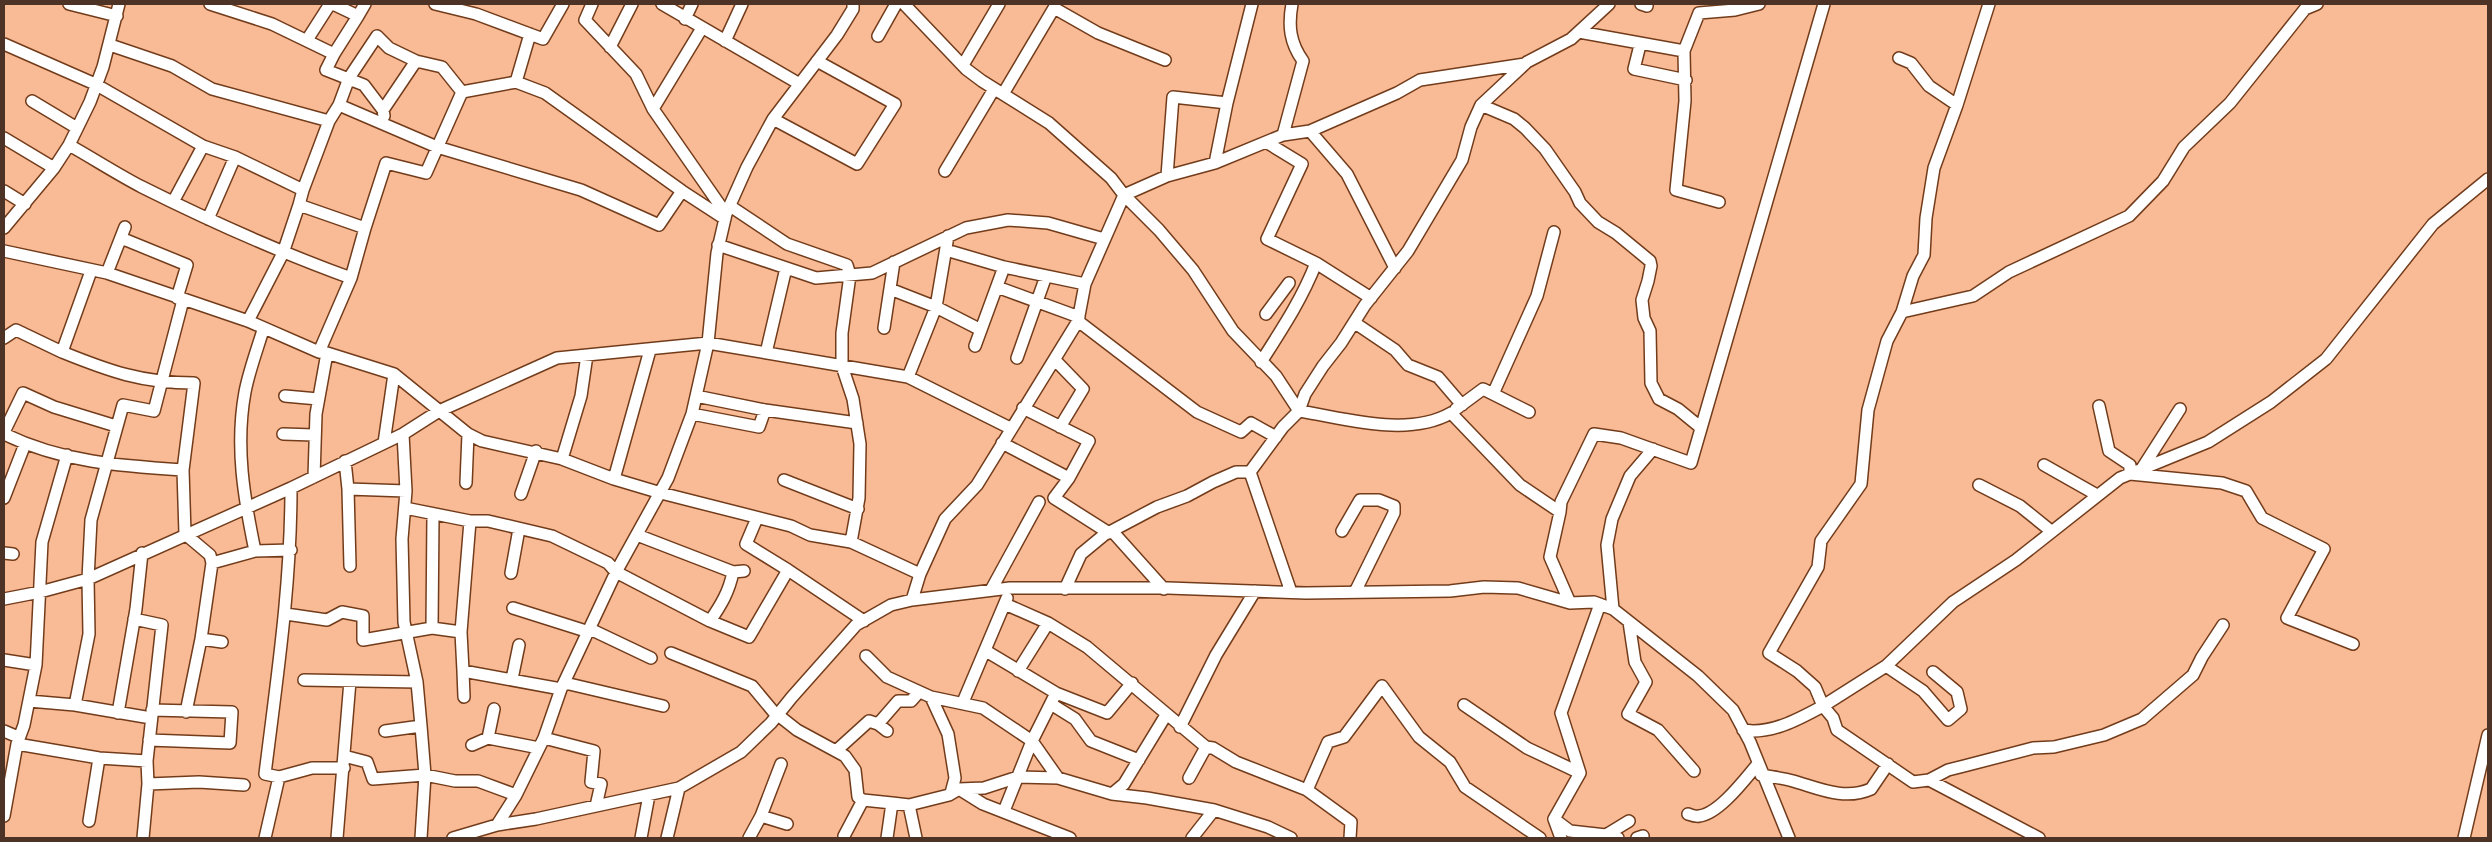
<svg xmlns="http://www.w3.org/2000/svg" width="2492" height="842" font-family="Overpass,sans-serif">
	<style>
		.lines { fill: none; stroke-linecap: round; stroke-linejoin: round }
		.street-casing { stroke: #723c1b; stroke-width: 14 }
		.street { stroke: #fff; stroke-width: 11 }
	</style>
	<rect width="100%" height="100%" fill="#f9ba96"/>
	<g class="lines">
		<!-- street casing -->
		<g class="street-casing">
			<path id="street" d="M69,4L117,16
				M210,4L272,24L334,54L326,70L364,85L383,110
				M333,4L358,16L365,4
				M435,4L476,14L543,39L563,4
				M592,4L585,20L636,74L653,109L726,214
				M662,4L798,83
				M904,4L966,69L982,81L1049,123L1111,178L1124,195L1159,230L1193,270L1233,331L1276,376L1299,411C1345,418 1407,438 1451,413L1520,485L1560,512L1550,557L1570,603
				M1641,4L1647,6
				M2317,4L2305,9L2230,103L2184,147L2163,181L2129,216L2009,272L1973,296L1902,312L1887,341L1868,410L1861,484L1821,541L1818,567L1769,653L1797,671L1815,687L1823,706L1886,666L1953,602L2016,560L2120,478L2208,442L2271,402L2326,359L2433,224L2488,179
				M685,19L692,4
				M1579,32L1684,51L1685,101L1676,190L1719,202
				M878,36L896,4
				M307,40L330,4
				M725,41L742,4
				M4,44L95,84L203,146L235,157L303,190L299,205L365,228L351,278L319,352L327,353L394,374L468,434L482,441L562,459L614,479L661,493L791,526L810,535L851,542L920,574
				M110,45L172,66L212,89L329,121L339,105L349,78L377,36L389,48L416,61L442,67L462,92L516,82L545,93L682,191L725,219
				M1640,45L1634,69L1686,80
				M610,47L632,4
				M1684,51L1699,13L1735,10L1759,4
				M334,54L358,16
				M1899,58L1911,63L1929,86L1957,105
				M963,65L999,4
				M516,82L530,34
				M1003,94L1054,8L1098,33L1165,60
				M32,101L77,128
				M339,105L437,147L581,190L659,225L682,191
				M1481,105L1514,119L1525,128L1545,149L1575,192L1580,203L1598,222L1616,233L1650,261L1651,266L1648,281L1642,300L1644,318L1650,331L1651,383L1659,399L1678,409L1700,427
				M653,109L702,28
				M384,116L383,110L416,61
				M773,119L857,164L895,104L817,61
				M1310,131L1347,174L1395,268
				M1283,135L1303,61C1290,43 1288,26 1292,4
				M4,138L54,168
				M1266,142L1302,164L1267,239L1316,263L1371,298
				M69,145C94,159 117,174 142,187C210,221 279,252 351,278
				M1215,163L1227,103L1252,4
				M945,171L994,89
				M1167,176L1173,97L1227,103
				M303,190L329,121
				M4,191L25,204
				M173,202L203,146
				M730,206L787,244L847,265L850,275L842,333V366L853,399L860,444L859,498L851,542
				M208,219L235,157
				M4,228L54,168L69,145L90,102L103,67L119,4
				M365,228L386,163L426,173L462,92
				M121,238L187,265L177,298
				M718,245L816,278L872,273L966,228L1008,220L1048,223L1104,239
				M946,250L1004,267L1085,284
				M4,251L107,273L248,321L319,352
				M91,271L62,352C109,371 142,383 194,383L183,470L185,534L210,555L212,563L255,551L291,550
				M107,273L125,227
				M997,287L1079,317
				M890,289L936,307L981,330
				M1902,312L1913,276L1924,255L1926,218L1934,168L1957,105L1989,4
				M1266,314L1289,283
				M248,321L283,253L299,205
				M1078,321L1197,412L1241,432L1251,423L1276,437
				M1355,323L1395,350L1408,365L1438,377L1462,405
				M884,328L894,262
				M4,338L16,330L62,352
				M975,346L1004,267
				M766,353L786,268
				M1017,358L1046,276
				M1055,360L1083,389L1060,427
				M1261,362C1282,329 1302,299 1316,263
				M908,377L936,307L948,236
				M1493,394L1537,296L1554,232
				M285,396L318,399
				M696,396L765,410L857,423
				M2099,406L2109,451L2130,465V474L2222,483L2246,491L2262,518L2324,549L2287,618L2353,644
				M1023,408L1089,441L1069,478L1054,498L1109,533
				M1456,409L1483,389L1529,412
				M692,414L759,427L765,410
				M4,432L23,393L54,407L116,426
				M4,434C62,462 120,466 183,470
				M283,434L314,435
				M403,434L406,491L402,539L404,622L417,682L421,726L425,775L421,838
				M384,443L394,374
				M1002,443L1069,478
				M562,459L581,396L587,355
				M345,461L348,489L406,491
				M2044,465L2097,495
				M2141,470L2180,409
				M1250,472L1291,592
				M314,477L316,414L327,353
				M614,479L650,350
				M784,480L858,509
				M466,483L468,434
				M1979,485L2020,506L2051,531
				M291,488C291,586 277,677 265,774L279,777L312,768H344
				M348,489L350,566
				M521,494L536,451
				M4,498L25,444
				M405,508L470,521H488L552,536L608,563L616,572L710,621L749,637L788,570
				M1560,512L1561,502L1594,434L1621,438L1691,463L1824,4
				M433,515L432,628L461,632
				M757,518L746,544L788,570L864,621
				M470,521L461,632L463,671L561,689
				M1112,531L1164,589
				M1342,531L1360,500H1379L1394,506V513L1355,592
				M637,535L733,572L744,571
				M255,551C244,498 235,446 245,392C249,371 257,350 263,330
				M4,553L13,554
				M212,563L201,639L222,642
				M511,573L519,529
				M1065,589L1081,554L1104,535L1157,507L1187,496L1213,482L1236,472H1250L1283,427L1299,411L1305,394L1323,366L1341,343L1365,305L1408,251L1462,160L1471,127L1481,105L1527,62L1571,39L1609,4
				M991,590L1039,502
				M4,599L40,592L88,579L291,488L403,434L439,411L557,358L708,343L908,377L1010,428
				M912,600L920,574L945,519L977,485L1078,321L1085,284L1124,195L1167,176L1215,163L1283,135L1310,131L1397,93L1420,80L1525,64
				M1005,604L1048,623L1087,647L1206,747L1213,748L1236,762L1307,790L1351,822L1350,838
				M1600,604L1561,713L1580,773L1554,819L1570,831L1606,835L1629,821
				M513,608L589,632
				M1613,609L1607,545L1612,519L1630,476L1653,449
				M286,614L327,620L342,612L363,616V640L432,628
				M134,619L162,625L147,761L148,784L143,838
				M710,621C721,605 729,592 733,572
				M1629,622L1635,662L1646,682L1628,714L1658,730L1694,771
				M590,629L651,658
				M986,651L1056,693L1107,713L1132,683
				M671,653L752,686L777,716
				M866,656L887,677L931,697L983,708L1032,741L1058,778L1112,794L1147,798L1214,810L1268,827L1291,838
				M4,660L36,665
				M1886,666L1923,691L1948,720L1961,709L1957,692L1933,672
				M463,671L464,697
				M1018,671L1048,623
				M512,679L519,645
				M304,680L417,682
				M565,683L663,706
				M931,697L948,734L955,778L951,793
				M29,701L75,705L151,718
				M963,702L1007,598
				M1051,704L1075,719L1091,741L1139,760
				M75,705L89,634L88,579L91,520L123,405L154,411L183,300
				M1464,705L1527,748L1580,773
				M186,712L201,639
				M118,713L136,609L142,553
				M778,715L797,730L845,756L855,770L858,797L863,800L892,803L887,838
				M878,724L898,701H911L919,692
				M1180,727L1216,655L1255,591
				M1743,730C1770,735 1799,719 1823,706L1833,718L1837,730L1913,782L1929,780L2039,838
				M4,731L18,737
				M385,731L421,726
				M488,738L494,709
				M544,738L594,751L591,782L601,784L596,806
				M149,740L230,743L232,712L152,710
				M17,744L99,758L147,761
				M472,745L488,738L539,748
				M837,750L869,721L878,724L887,731
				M344,756L367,762L373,779L425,775L455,781H478L516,795
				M1761,775C1772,777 1783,778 1793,781C1818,788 1844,801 1871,789L1888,764
				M1189,778L1206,747
				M1929,780L1948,770L1964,766L2033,748L2054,747L2104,735L2142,719L2193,675L2202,657L2223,625
				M148,784L199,782L244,785
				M959,789L983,804L1070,838
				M1307,790L1328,742L1344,737L1382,686L1419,737L1450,762L1465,787L1540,838
				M1112,794L1124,784L1166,715
				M892,803L909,805L949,795L959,789L984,788L1018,777L1058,778
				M909,805L916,838
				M1004,811L1032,741L1056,693
				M1688,814C1691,815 1696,817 1699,816C1719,814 1745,779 1757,765
				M4,816L17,744L24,725L36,665L42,542L67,455
				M761,816L787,824
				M1554,819L1561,838
				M89,821L99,758
				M497,825L516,795L544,738L561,689L616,572L668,478L692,414L708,343L717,253L726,214L747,167L773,119L837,35L853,9V4
				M844,836L863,800
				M265,838L279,777
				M337,838L350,681
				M453,838L497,825L536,819L679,788L741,752L771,723L792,697L856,625L891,605L912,600L1010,588H1168L1306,593L1450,591L1484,587L1518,588L1570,603L1594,602L1613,609L1698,676L1733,710L1750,742L1789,838
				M641,838L649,795
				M667,838L679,788
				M749,838L761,816L781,764
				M1192,838L1214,810
				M1616,838H1618
				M1637,838L1643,836
				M2464,838L2488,735"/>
		</g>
		<!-- street -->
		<use href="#street" class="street"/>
	</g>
	<!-- border -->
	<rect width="2492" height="842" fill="none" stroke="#4d3325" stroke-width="10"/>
</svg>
